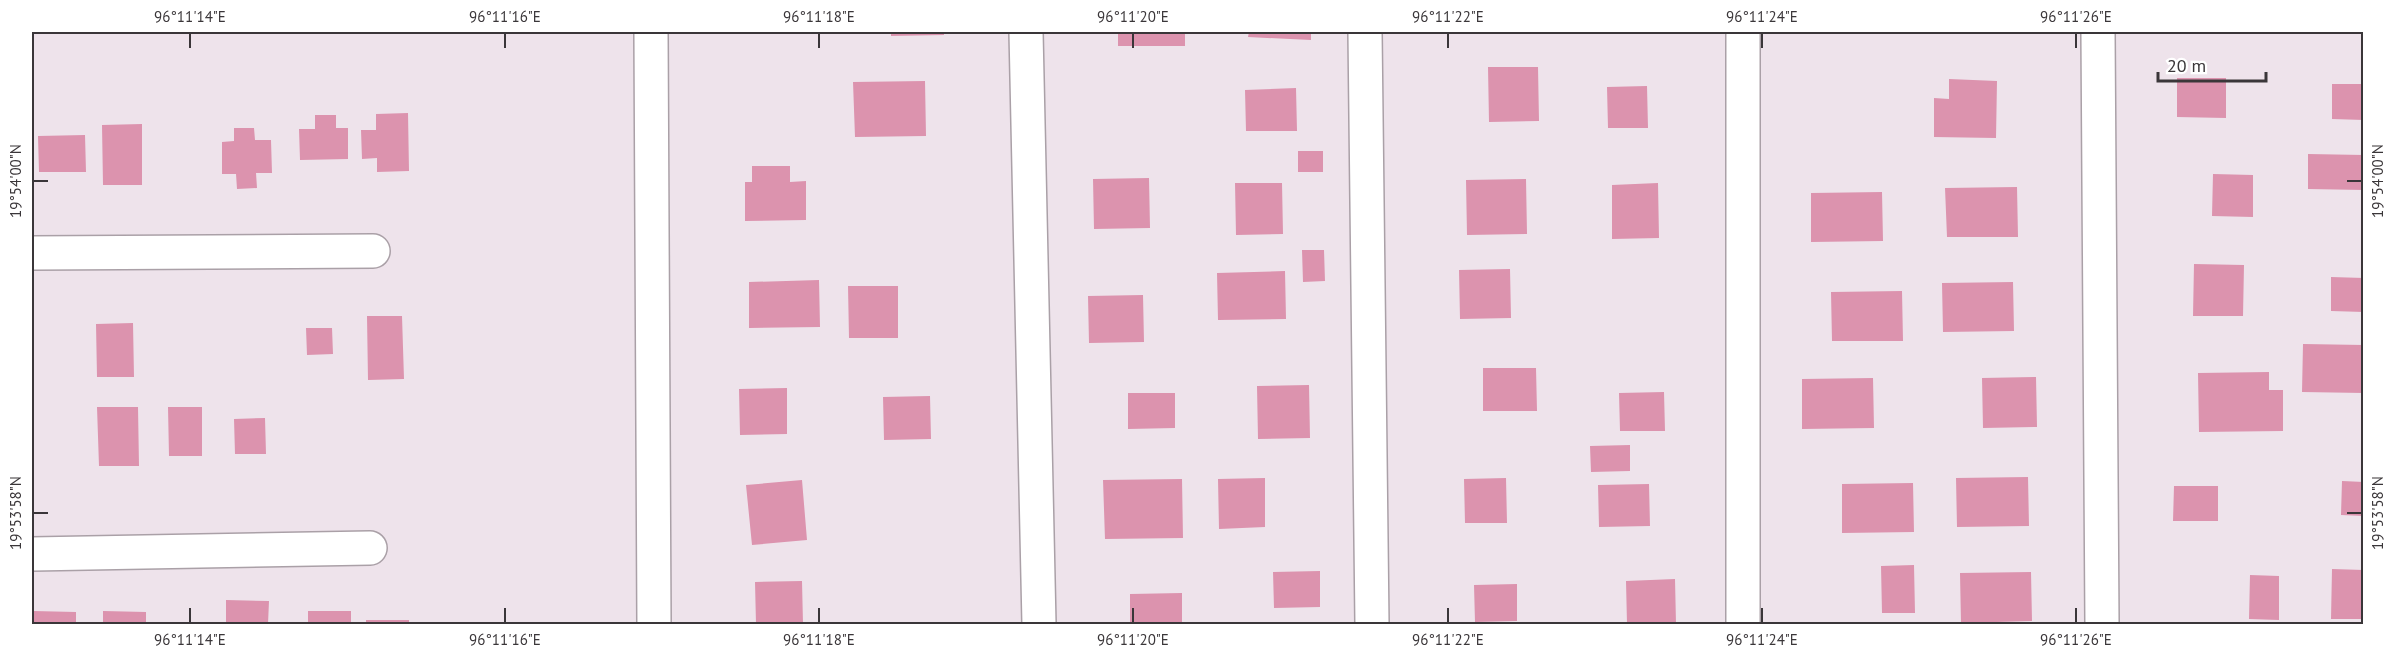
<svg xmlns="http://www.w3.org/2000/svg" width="2395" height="656" font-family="'PT Sans',sans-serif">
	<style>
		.building { fill: #dc93ae }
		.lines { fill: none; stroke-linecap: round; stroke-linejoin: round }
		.minor-casing { stroke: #aaa0a7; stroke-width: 36 }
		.minor { stroke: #fff; stroke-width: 33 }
		.ticks { fill: none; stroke: #3a3639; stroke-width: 2 }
		.neatline { fill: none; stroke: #3a3639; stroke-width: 2 }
		.ticks-label { font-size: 15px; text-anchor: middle; fill: #3a3639 }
	</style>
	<rect width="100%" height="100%" fill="#eee3eb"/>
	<!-- building -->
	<path class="building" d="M891,32H944V35L891,36Z
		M1118,32H1185V46H1118Z
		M1249,32H1311V40L1248,37Z
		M1488,67H1538L1539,121L1489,122Z
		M2177,78H2226V118L2177,117Z
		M1949,79L1997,81L1996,138L1934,137V98L1949,99Z
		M925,81L926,136L855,137L853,82Z
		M2332,84H2364V120L2332,119Z
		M1647,86L1648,128H1608L1607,87Z
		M1296,88L1297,131H1246L1245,90Z
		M408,113L409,171L377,172V158L362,159L361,130H376V114Z
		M315,115H336V128H348V159L300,160L299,129H315Z
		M142,124V185H103L102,125Z
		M234,128H254L255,140H271L272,173H256L257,188L237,189L236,174H222V142L234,141Z
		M85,135L86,172H39L38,136Z
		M1298,151H1323V172H1298Z
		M2308,154L2364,155V190L2308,189Z
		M752,166H790V182L806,181V220L745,221V182H752Z
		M2213,174L2253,175V217L2212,216Z
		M1149,178L1150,228L1094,229L1093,179Z
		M1526,179L1527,234L1467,235L1466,180Z
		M1235,183H1282L1283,234L1236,235Z
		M1658,183L1659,238L1612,239V185Z
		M2017,187L2018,237H1947L1945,188Z
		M1882,192L1883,241L1811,242V193Z
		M1302,250H1324L1325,281L1303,282Z
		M2194,264L2244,265L2243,316H2193Z
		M1510,269L1511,318L1460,319L1459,270Z
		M1285,271L1286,319L1218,320L1217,273Z
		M2331,277L2364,278V312L2331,311Z
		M819,280L820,327L749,328V282Z
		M2013,282L2014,331L1943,332L1942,283Z
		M848,286H898V338H849Z
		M1902,291L1903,341H1832L1831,292Z
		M1143,295L1144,342L1089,343L1088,296Z
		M367,316H402L404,379L368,380Z
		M133,323L134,377H97L96,324Z
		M306,328H332L333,354L307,355Z
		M2303,344L2364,345V393L2302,392Z
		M1483,368H1536L1537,411H1483Z
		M2269,372V390H2283V431L2199,432L2198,373Z
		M2036,377L2037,427L1983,428L1982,378Z
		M1873,378L1874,428L1802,429V379Z
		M1309,385L1310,438L1258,439L1257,386Z
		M787,388V434L740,435L739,389Z
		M1664,392L1665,431H1620L1619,393Z
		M1128,393H1175V428L1128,429Z
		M930,396L931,439L884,440L883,397Z
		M97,407H138L139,466H99Z
		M168,407H202V456H169Z
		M265,418L266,454H235L234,419Z
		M1630,445V471L1591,472L1590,446Z
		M2028,477L2029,526L1957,527L1956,478Z
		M1265,478V527L1219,529L1218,479Z
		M1506,478L1507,523H1465L1464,479Z
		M1182,479L1183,538L1105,539L1103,480Z
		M802,480L807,540L752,545L746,485Z
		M2342,481L2364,482V516L2341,515Z
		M1913,483L1914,532L1842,533V484Z
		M1649,484L1650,526L1599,527L1598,485Z
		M2174,486H2218V521H2173Z
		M1914,565L1915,613H1882L1881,566Z
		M2332,569L2364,570V619H2331Z
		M1320,571V607L1274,608L1273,572Z
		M2031,572L2032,621L1961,623L1960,573Z
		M2250,575L2279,576V620L2249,619Z
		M1675,579L1676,624H1627L1626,581Z
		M802,581L803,624H756L755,582Z
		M1517,584V621L1475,622L1474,585Z
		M1182,593V624H1130V594Z
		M226,600L269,601L268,624H226Z
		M33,611L76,612V624H33Z
		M103,611L146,612V624H103Z
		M308,611H351V624H308Z
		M366,620H409V624H366Z"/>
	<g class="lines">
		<!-- minor casing -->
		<g class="minor-casing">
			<path id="minor" d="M651,32L654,624
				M1026,32L1039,624
				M1365,32L1372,624
				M1743,32V624
				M2098,32L2102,624
				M32,253L373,251
				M32,554L370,548"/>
		</g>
		<!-- minor -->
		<use href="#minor" class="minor"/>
	</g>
	<!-- ticks -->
	<path class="ticks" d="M190,33V48M505,33V48M819,33V48M1133,33V48M1448,33V48M1762,33V48M2076,33V48M33,181H48M2347,181H2362M33,513H48M2347,513H2362M190,608V623M505,608V623M819,608V623M1133,608V623M1448,608V623M1762,608V623M2076,608V623"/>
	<!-- border -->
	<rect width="2395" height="656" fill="none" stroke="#ffffff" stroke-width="66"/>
	<!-- scale -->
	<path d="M2158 72v9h108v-9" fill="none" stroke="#3a3639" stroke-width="3"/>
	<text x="2167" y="72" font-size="18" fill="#3a3639" stroke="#ffffff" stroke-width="4.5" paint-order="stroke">20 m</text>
	<rect x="33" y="33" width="2329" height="590" class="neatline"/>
	<g class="ticks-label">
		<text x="190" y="22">96°11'14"E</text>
		<text x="505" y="22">96°11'16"E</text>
		<text x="819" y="22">96°11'18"E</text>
		<text x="1133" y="22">96°11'20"E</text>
		<text x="1448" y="22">96°11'22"E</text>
		<text x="1762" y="22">96°11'24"E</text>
		<text x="2076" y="22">96°11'26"E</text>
		<text transform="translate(16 181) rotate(-90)" y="5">19°54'00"N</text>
		<text transform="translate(2378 181) rotate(-90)" y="5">19°54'00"N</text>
		<text transform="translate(16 513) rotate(-90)" y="5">19°53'58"N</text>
		<text transform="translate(2378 513) rotate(-90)" y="5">19°53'58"N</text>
		<text x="190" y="645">96°11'14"E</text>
		<text x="505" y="645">96°11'16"E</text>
		<text x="819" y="645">96°11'18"E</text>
		<text x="1133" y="645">96°11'20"E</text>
		<text x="1448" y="645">96°11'22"E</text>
		<text x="1762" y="645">96°11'24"E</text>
		<text x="2076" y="645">96°11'26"E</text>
	</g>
</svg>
